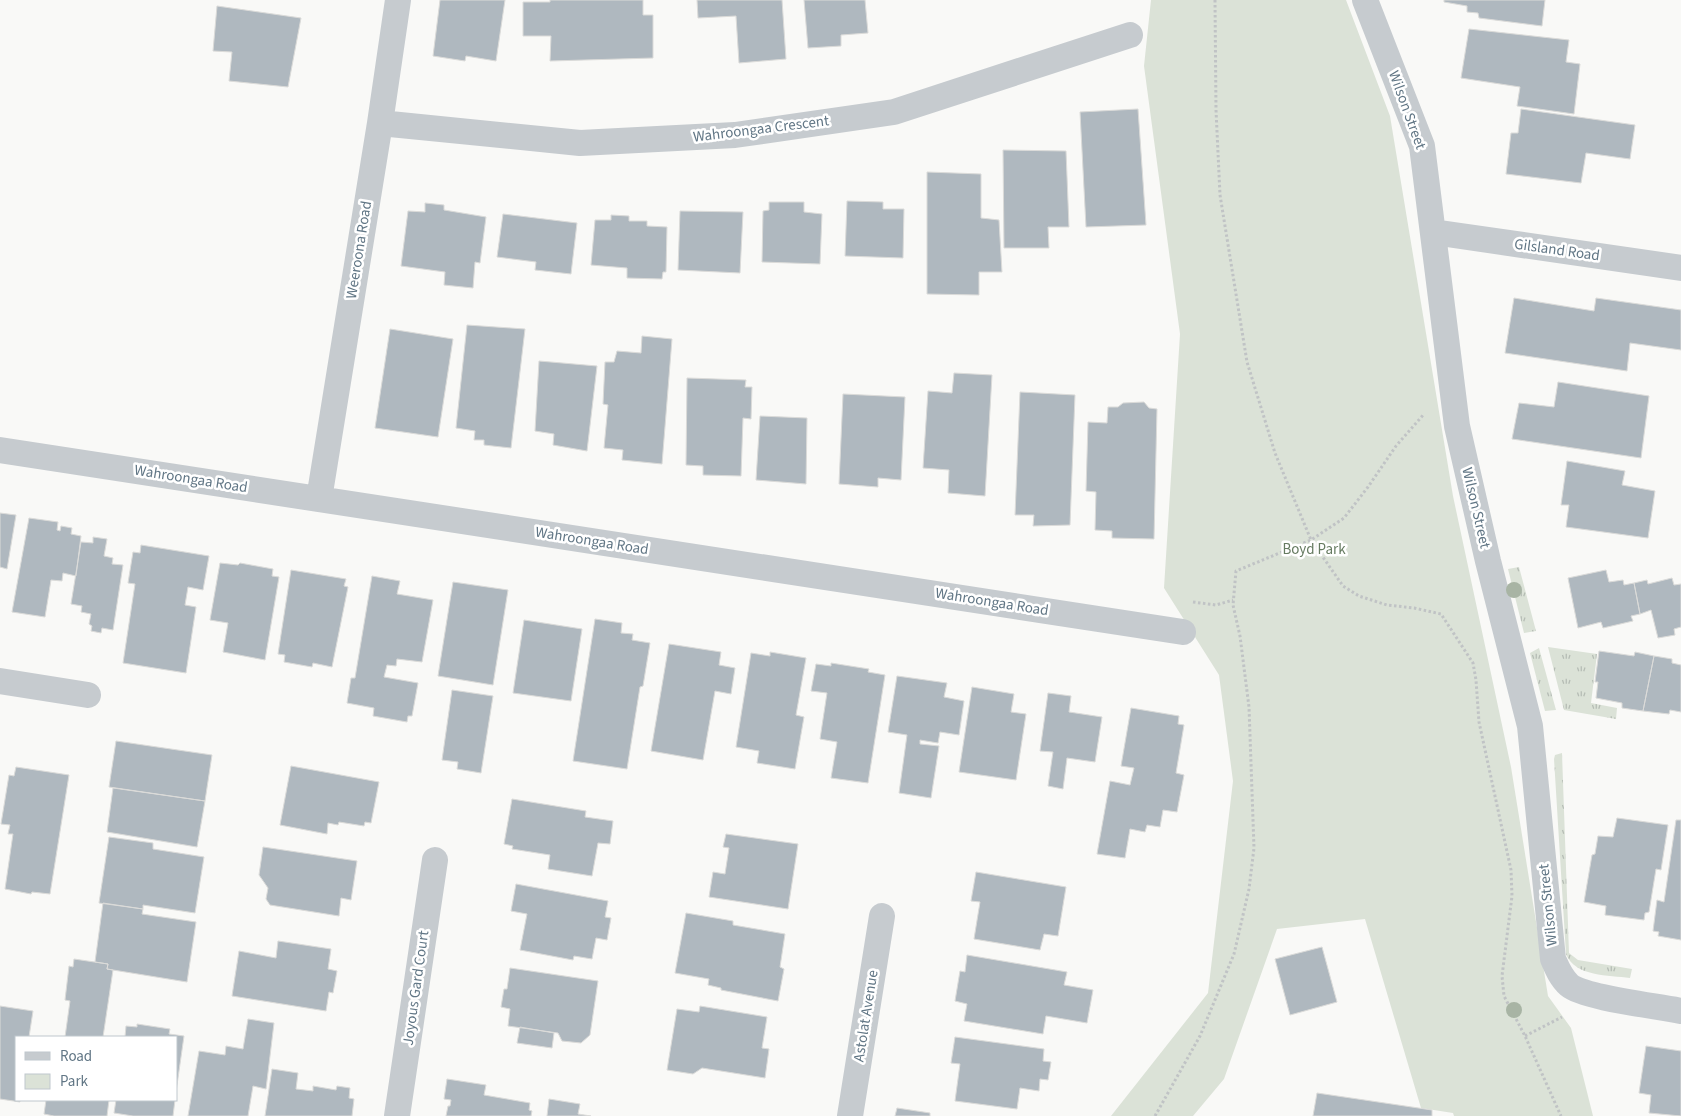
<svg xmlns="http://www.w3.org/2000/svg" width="1681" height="1116" font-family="'Source Sans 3',sans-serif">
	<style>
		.grass { fill: url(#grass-tufts) }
		.park { fill: #dbe2d7 }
		.building { fill: #afb8bf; stroke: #dbdbd9 }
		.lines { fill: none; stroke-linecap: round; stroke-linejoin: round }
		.path { stroke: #c0c3c5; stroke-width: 3; stroke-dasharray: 2.5 2.5; stroke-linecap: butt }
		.street { stroke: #c6cbcf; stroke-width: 26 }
		.tree { fill: #a8b4a4 }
		.labels { text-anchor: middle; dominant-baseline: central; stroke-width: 5; stroke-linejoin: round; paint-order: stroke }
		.street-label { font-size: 15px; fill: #617685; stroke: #fff }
		.park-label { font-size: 15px; fill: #667b61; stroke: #fff }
	</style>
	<defs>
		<pattern id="grass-tufts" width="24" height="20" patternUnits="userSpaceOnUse" patternTransform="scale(1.25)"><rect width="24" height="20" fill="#dbe2d7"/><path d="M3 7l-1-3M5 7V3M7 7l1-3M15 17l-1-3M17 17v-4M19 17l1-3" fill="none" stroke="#b5bcb4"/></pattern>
	</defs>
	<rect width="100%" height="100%" fill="#f9f9f7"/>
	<!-- grass -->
	<path class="grass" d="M1519,567L1536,631L1524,633L1508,569Z
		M1548,647L1597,654L1591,703L1617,708L1616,719L1564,710Z
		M1539,648L1556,710L1545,711L1530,653Z
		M1562,753L1569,953L1578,960L1632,969L1630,978C1609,975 1575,977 1566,954L1554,759L1555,755Z"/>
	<!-- park -->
	<path class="park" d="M1151,0H1346L1390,116L1453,496L1511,767L1548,996L1571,1028L1593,1116H1454L1453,1113L1421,1108L1365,919L1277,929L1224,1079L1193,1116H1111L1208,993L1233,781L1219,675L1164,588L1180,334L1144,66Z"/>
	<!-- building -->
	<path class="building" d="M440,0H505L496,61L466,56L465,61L433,56Z
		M550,0H643V15H653V58L550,61L551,36H523V2H550Z
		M697,0H782L786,59L739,63L736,16L698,18Z
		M804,0H865L868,33L841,35V46L808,48Z
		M1444,0H1545L1542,26L1479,18L1478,13L1467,12V6L1444,2Z
		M217,6L301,18L288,87L229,81L232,52L213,51Z
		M1469,29L1569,40L1566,62L1580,64L1574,114L1517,106L1520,87L1461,78Z
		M1138,109L1146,225L1086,227L1080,112Z
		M1521,109L1635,125L1630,159L1586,153L1581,183L1506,174L1511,133H1518Z
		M1003,150L1066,151L1069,227H1048L1049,248H1004Z
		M927,172L981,174V218L999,220L1002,272H979V295L927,294Z
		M847,201L883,202V209H904L903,258L845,256Z
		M769,202H804V212L822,214L820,264L762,262L763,211L769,210Z
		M425,203L444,205V210L486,217L480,263L475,262L473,288L444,285L445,272L401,266L408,211L425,212Z
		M680,211L743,212L740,273L678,270Z
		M503,214L577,223L571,274L535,270L536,262L497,257Z
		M611,215L629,216V221H647V226L667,227L666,272H663L662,279L627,278V268L591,265L595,220H611Z
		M1514,298L1594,311L1596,298L1681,310V350L1630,343L1627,371L1505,353Z
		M467,325L525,329L511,448L484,445V440H474L475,431L456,428Z
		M390,329L453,339L438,437L375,428Z
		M642,336L672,339L662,464L622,460L623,450L604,448L608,405L603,404L605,362H614L617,351L641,353Z
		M539,361L597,366L587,451L553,445L554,434L535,431Z
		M954,373L992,375L985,496L948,493L949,470L923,468L928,391L952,393Z
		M687,378L746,380L745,387H752L751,419L743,418L741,476L703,475V466L686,465Z
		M1558,382L1649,396L1641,458L1512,439L1519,403L1554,407Z
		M1020,392L1075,395L1070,525L1033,526L1034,515H1015Z
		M843,394L905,397L901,480L878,478V487L839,484Z
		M1144,402L1149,408L1157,409L1154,539L1112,538V531L1095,530L1096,492L1086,491L1088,422L1107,423L1108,407H1118L1123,403Z
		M760,416L807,418L806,484L756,480Z
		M1567,461L1625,471L1622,485L1655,491L1648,538L1566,527L1569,505H1561Z
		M0,513L16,515L7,569L0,567Z
		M29,518L58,522L57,530L60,531L61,526L72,528L71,534L81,536L76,576L63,573L62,581L51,580L45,617L12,612Z
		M93,537L107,539L104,556L113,558L112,564L123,565L113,630L102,628L101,633L91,631L92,626L89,624L91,614L81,612L82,606L71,604L81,542L93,543Z
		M141,545L209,556L203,590L188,587L185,605L196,607L186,673L123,663L135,584L128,583L133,552L140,553Z
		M220,563L238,565L240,563L273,569L272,576L279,577L265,660L223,652L228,623L210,620Z
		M291,570L346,579L344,586L348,587L332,667L313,663L312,667L284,662L285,655L278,654Z
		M1606,570L1609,582L1623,580L1624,585L1634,583L1640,614L1631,616L1633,621L1603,628L1601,622L1578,628L1568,578Z
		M372,576L400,581L397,594L433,600L422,662L397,659L396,666L387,665L384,677L418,683L412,716H408L407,722L373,716L374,708L347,703L351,678H355Z
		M1672,578L1674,585L1681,584V627L1674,629L1675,635L1658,638L1651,610L1640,614L1634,583L1647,580L1648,584Z
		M453,582L508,590L493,685L438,676Z
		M595,619L622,623L621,633L633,634L632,640L650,643L643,686L640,687L627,769L573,761Z
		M524,620L582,629L571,701L513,693Z
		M669,644L721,652L719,665L735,668L731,694L715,691L703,760L651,751Z
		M1599,651L1634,656L1635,652L1654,656L1643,711L1622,708V703L1596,698L1598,682H1595Z
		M770,652L806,658L796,715L804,717L795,769L757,763L759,751L736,747L751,653L770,656Z
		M1654,656L1672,659V663L1681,665V712L1670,710L1669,714L1643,711Z
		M831,663L869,669L868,672L885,675L868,783L831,778L837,742L820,739L827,693L811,691L816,664L831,666Z
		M897,676L947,683L944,697L964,701L959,735L940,732L938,743L920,740V744L939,746L931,798L899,793L907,735L888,732Z
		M972,687L1014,694L1011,712L1026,714L1016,780L959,772Z
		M452,690L493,696L481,773L457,769L458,762L442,760Z
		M1048,693L1071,696L1069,712L1102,717L1095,762L1067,758L1063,789L1048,786L1053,752L1040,751Z
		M1131,708L1179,716L1178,724L1184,725L1176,773L1184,775L1177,812L1163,810L1160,827L1147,825L1145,832L1130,829L1125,858L1097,854L1110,781L1130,785L1134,768L1121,766Z
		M116,741L212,755L205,801L109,787Z
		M291,766L379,782L371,823L365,822L364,826L339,822L338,825L328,823L327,834L280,825Z
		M16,767L69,775L50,894L32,892L31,894L5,889L13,834H8L10,825L1,824L9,775L14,776Z
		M113,788L205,801L197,847L107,832Z
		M512,799L586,811L585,817L613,821L610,844L598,843L592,876L548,869L550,855L512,849L513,846L504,844Z
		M1617,818L1668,825L1661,870L1656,869L1649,912L1645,913L1644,920L1605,915L1606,906L1584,902L1592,855L1595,854L1598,836L1613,837Z
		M1676,820H1681V940L1658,936L1659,932L1653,931L1657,900L1664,902Z
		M726,834L798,844L788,909L709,897L713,872L725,874L729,848L723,847Z
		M109,837L153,843V849L204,857L195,913L143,905V909L99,903Z
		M263,847L357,861L351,900L341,898L339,916L270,905L266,899L268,888L259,875Z
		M976,872L1066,887L1058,936L1044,934L1040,950L974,939L980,902L971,901Z
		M516,884L608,901L605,917L611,918L607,940L596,938L592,959L574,956L573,960L520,950L527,914L511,911Z
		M103,903L143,909L142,914L196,922L187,982L107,969L108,964L95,962Z
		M686,913L733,921V925L785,934L780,967L784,969L778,1001L721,990V988L708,985L709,979L675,973Z
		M278,941L331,949L328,969L337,971L333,993L329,992L326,1011L232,996L239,951L276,958Z
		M1322,947L1337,1002L1290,1015L1275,959Z
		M967,955L1067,972L1064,985L1093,990L1087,1023L1046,1016L1043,1034L964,1021L967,1004L955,1001L960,971L965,972Z
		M74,959L108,964L107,969L113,970L103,1037H65L70,1001L65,1000L69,966L73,967Z
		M510,968L598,981L590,1035L581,1043L562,1041L558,1033L508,1026L510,1009L501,1007L504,989H507Z
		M0,1006L33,1011L29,1037H16V1100H20V1102L0,1099Z
		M700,1006L767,1017L762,1048L769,1049L765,1078L702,1068L693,1074L667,1070L677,1009L699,1012Z
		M248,1019L274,1023L266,1089L253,1086L248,1116H188L199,1051L225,1055L226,1046L243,1049Z
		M137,1024L170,1029L169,1034L184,1036L176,1092V1037H125L126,1026L137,1027Z
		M520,1027L554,1033L552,1048L517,1043Z
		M955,1037L1044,1049L1043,1061L1051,1062L1048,1080L1040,1079L1039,1091L1020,1088L1017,1109L955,1101L960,1064L951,1063Z
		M1646,1046L1681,1051V1116L1649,1113L1651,1095L1639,1093Z
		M272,1069L298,1073L296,1089L313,1091V1086L336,1090L337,1086L350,1088L349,1098L354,1099L352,1116H265Z
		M447,1079L486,1085L484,1095L530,1103L529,1110L532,1111L531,1116H446L448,1106H450L451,1100L444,1099Z
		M1317,1093L1432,1110V1116H1313Z
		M549,1099L580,1104L578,1114L591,1116H547Z
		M46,1100H109L107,1116H54L44,1114Z
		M116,1100H175L173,1116H133L114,1113Z
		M897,1108L930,1113V1116H895Z"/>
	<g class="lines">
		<!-- path -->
		<path class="path" d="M1215,0L1216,110L1220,195L1247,362L1275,453L1311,540L1343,586L1359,596L1387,605L1414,608L1441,614L1473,663L1476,680L1479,722L1511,870L1512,896L1502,976L1504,996L1525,1036L1561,1116
			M1193,602L1216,605L1233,600
			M1525,1036L1562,1017
			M1155,1116L1200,1036L1234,954L1249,889L1254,848L1249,707L1240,636L1233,605L1236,571L1311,540L1344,518L1368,487L1396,446L1424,414"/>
		<!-- street -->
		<path class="street" d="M1365,0L1422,146L1457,426L1488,561L1530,726L1553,959C1557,968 1561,978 1569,985C1584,998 1658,1006 1681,1011
			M380,123L580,143L735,135L894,112L1130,35
			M1433,232L1681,268
			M0,450L1183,632
			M319,499L380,123L398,0
			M0,681L88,695
			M397,1116L435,860
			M850,1116L882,916"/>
	</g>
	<!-- trees -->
	<g class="tree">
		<circle cx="1514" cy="590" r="8"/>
		<circle cx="1514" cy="1010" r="8"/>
	</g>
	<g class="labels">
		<!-- street labels -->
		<g class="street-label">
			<text transform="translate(1407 110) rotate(70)">Wilson Street</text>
			<text transform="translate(761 129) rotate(-7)">Wahroongaa Crescent</text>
			<text transform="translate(359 250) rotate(-81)">Weeroona Road</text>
			<text transform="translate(1557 250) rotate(8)">Gilsland Road</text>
			<text transform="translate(191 479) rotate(9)">Wahroongaa Road</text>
			<text transform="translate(1476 508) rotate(77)">Wilson Street</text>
			<text transform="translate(592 541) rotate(9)">Wahroongaa Road</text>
			<text transform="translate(992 602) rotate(9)">Wahroongaa Road</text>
			<text transform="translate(1548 905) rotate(-96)">Wilson Street</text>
			<text transform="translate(416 988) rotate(-82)">Joyous Gard Court</text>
			<text transform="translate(866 1016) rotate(-81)">Astolat Avenue</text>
		</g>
		<!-- park labels -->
		<g class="park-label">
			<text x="1314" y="549">Boyd Park</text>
		</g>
	</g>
	<!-- legend -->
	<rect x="15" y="1036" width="162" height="65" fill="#ffffff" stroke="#c0c8ce"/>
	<rect x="25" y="1052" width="25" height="8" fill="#c6cbcf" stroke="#c0c8ce"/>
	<text x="60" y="1061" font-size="15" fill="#617685">Road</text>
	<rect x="25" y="1074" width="25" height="15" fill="#dbe2d7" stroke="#c0c8ce"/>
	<text x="60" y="1086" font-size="15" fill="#617685">Park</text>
</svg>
